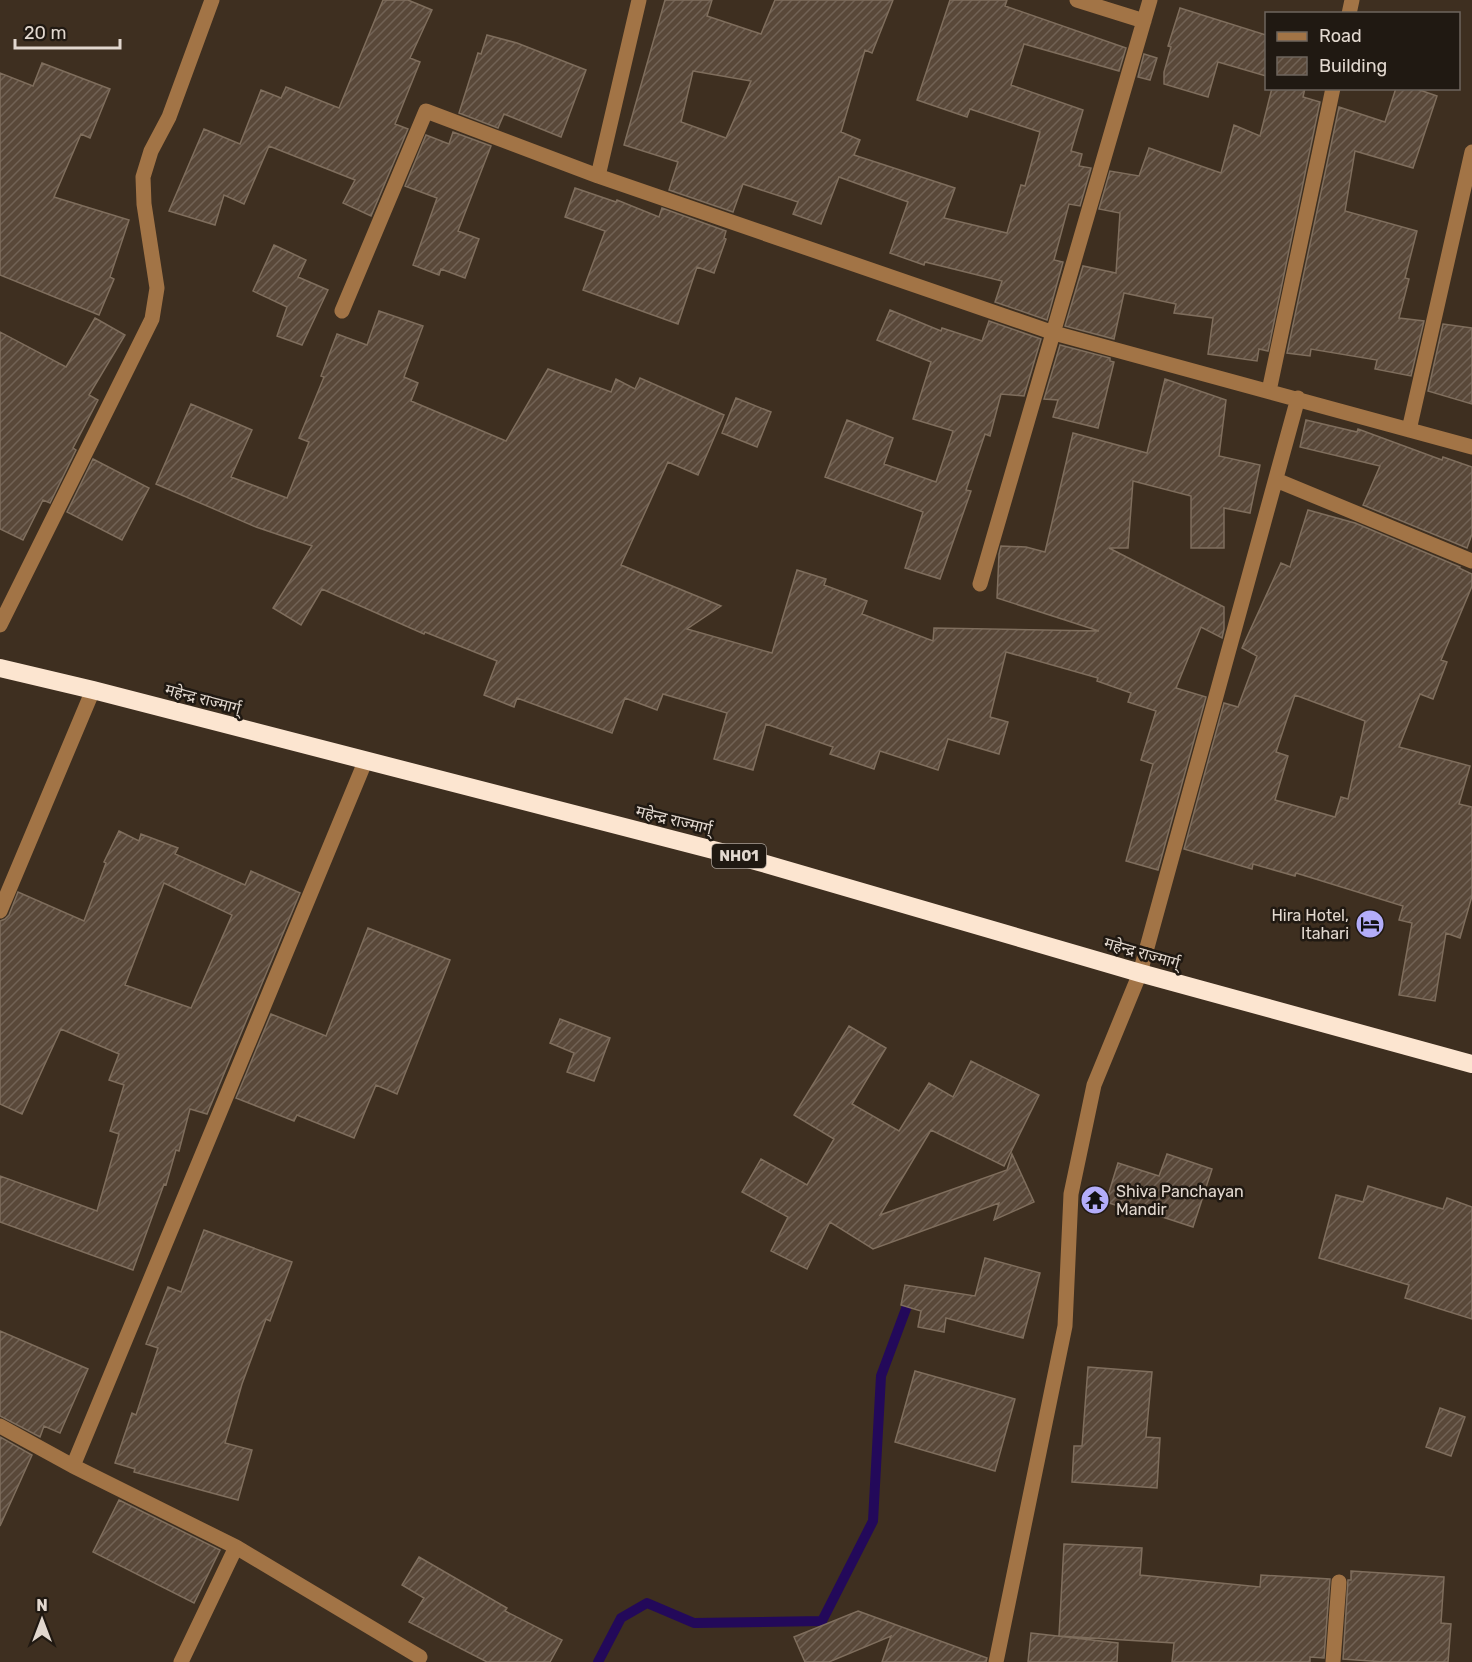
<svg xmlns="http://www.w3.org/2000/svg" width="1472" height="1662" font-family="Rubik,'Noto Sans Devanagari',sans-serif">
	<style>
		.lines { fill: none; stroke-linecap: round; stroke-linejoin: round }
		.stream { stroke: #23095a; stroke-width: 10 }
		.building { fill: url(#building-hatch); stroke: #7f6e5d; stroke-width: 1.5; fill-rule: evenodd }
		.minor { stroke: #a27446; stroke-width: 15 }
		.highway { stroke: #fce5d0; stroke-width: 18 }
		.labels { text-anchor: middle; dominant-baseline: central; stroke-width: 5; stroke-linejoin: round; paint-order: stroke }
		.shield { fill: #201912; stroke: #a89f96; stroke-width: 1.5 }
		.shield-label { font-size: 15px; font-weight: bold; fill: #e2d8cf }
		.street-label { font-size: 16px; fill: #e2d8cf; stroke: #201912 }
		.poi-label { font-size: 16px; fill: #e2d8cf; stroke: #201912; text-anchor: end }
	</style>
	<defs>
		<pattern id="building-hatch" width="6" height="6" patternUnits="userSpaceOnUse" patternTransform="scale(1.5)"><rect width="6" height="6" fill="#594839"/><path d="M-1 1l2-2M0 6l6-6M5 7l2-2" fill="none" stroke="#716255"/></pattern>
	</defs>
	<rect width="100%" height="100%" fill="#3e2f20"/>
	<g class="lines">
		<!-- stream -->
		<path class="stream" d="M598,1662L621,1618L647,1603L694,1623L822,1621L873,1521L881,1376L910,1298"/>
	</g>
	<!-- building -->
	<path class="building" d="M383,0H408L432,10L410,58L420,62L395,124L408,129L371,216L343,203L355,180L269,146L244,204L224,195L215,225L169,211L204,129L240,144L261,90L281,98L286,87L339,108Z
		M665,0H712L707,16L761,34L775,0H893L872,53L865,50L841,132L860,140L854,155L955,188L944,218L1007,233L1021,185L1025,186L1040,132L970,109L967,117L917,100L950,0H1007L1005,6L1126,48L1119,71L1024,44L1011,85L1083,110L1071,151L1082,154L1079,166L1091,168L1080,206L1069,204L1054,260L1063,262L1047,320L995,302L1002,281L925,262L924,265L890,253L908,202L839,177L821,224L793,214L798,202L743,184L733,212L669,190L678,162L624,145ZM693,71L751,81L726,138L681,122Z
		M1180,8L1266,35V76L1218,62L1208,97L1164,84V72L1171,47L1168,46Z
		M487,35L517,43L586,70L561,137L504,114L498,128L459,113L478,53L481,54Z
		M1144,54L1157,58L1150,80L1138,77Z
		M42,63L110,89L90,138L81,134L54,197L129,220L110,277L114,279L99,315L0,275V73L33,86Z
		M1272,88H1305L1303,97L1320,102L1268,351L1259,349L1257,361L1208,354L1213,318L1174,313L1176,304L1124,293L1114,339L1065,326L1083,266L1116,273L1120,213L1099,209L1110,171L1139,176L1149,148L1221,173L1234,125L1260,136Z
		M1396,88H1414L1437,96L1413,168L1355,151L1345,211L1417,231L1405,278L1409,279L1399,318L1424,321L1411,376L1375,369L1377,360L1311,349L1310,356L1287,353L1339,107L1385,122Z
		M453,132L491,146L458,231L479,239L465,278L441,269L439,275L413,265L437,198L405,186L426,135L449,144Z
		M575,188L616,202L617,200L659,217L662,208L726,231L724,238L726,239L714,273L697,267L678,324L583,290L605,231L565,217Z
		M274,245L306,260L298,277L328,290L302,345L277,336L287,307L253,291Z
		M890,310L941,331L942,328L982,341L989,321L1041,339L1024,396L1001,394L990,436L985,434L966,490L971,491L940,579L905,568L923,512L825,477L847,420L893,438L884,464L936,482L953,431L913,419L931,362L877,340Z
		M379,311L423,326L404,377L418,383L411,401L506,441L548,369L611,392L616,379L635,389L640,378L724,415L698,475L668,462L621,565L721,606L687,629L772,653L797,570L826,579L824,585L867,601L862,614L933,641L934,628L1099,631L997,598L999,554L1001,546L1026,547L1045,552L1073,433L1147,453L1165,379L1226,400L1219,456L1260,465L1250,513L1224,508V548H1191V496L1133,481L1128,548H1109L1224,607V629L1222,638L1201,627L1176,688L1206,697L1158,870L1126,861L1153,764L1141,760L1156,711L1128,702L1131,693L1097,681L1098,678L1006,652L990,717L1008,722L999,754L948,739L938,770L880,751L874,769L830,754L833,747L766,724L753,770L714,759L727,713L663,694L657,710L625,698L612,733L517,698L514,707L484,695L497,661L425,632L424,634L322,589L301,625L273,608L312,546L256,527L156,484L191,404L252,430L231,477L287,498L309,442L299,438L324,377L321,376L337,334L367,345Z
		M95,318L125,335L89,395L98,400L73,448L76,450L50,503L43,500L23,540L0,529V332L66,367Z
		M1443,324L1472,328V404L1428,391Z
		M1060,345L1110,358V361L1114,362L1098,428L1053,417L1058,400L1044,399Z
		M736,398L771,412L757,447L722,433Z
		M1306,420L1357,432L1358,429L1442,460L1443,457L1472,467V534L1467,548L1363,505L1380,466L1300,447Z
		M93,459L149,488L122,540L67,512Z
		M1308,510L1355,523L1460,567L1459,568L1472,574V586L1441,660L1447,662L1433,699L1420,694L1399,747L1470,766L1459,804L1472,807V896L1460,938L1446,933L1435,1001L1399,995L1412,923L1399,920L1403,906L1296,873L1295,876L1253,864L1252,869L1184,849L1224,703L1238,707L1257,656L1242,648L1281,563L1290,567ZM1295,695L1365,721L1348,799L1341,797L1335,817L1275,800L1288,756L1276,752Z
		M119,831L139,841L141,834L178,848L175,854L245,885L251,871L300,893L207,1114L190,1109L179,1151L176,1150L166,1185L164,1184L133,1270L0,1222V1176L97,1211L119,1134L110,1131L124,1085L109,1080L119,1054L61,1029L22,1114L0,1104V921L5,919L9,915L18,892L84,921L106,863L104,862ZM164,883L232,915L191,1008L125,985Z
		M368,928L450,960L397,1094L376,1085L354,1138L297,1115L294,1121L236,1098L271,1014L326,1036Z
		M560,1019L610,1038L594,1081L567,1072L574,1053L550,1043Z
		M849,1026L886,1048L852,1104L899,1131L929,1083L953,1097L971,1061L1039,1095L1004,1166L931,1130L880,1215L1007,1170L1012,1154L1034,1202L994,1220L999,1203L873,1249L830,1222L807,1269L771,1251L788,1217L742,1192L761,1159L807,1185L834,1139L794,1115Z
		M1167,1154L1212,1169L1193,1227L1138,1209L1137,1212L1106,1202L1118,1163L1159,1176Z
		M1368,1186L1443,1209L1447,1198L1472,1207V1319L1405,1298L1409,1285L1319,1258L1336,1195L1363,1202Z
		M204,1230L292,1262L270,1321L266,1319L242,1384L225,1443L252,1450L238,1500L134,1472L135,1469L115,1463L132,1413L136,1415L158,1348L146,1344L168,1287L181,1292Z
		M985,1258L1040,1273L1023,1338L946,1318L944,1332L918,1327L921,1311L901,1305L905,1285L975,1296Z
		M0,1331L88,1369L60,1433L44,1426L40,1437L0,1416Z
		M1088,1367L1152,1372L1146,1437L1160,1438L1157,1488L1072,1482L1074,1446H1082Z
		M915,1371L1015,1399L995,1471L895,1442Z
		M1440,1408L1465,1417L1451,1456L1426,1447Z
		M0,1437L32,1455L0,1526Z
		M119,1500L220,1550L194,1603L93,1552Z
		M1064,1544L1142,1548L1140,1575L1260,1587L1261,1575L1330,1579L1324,1658L1310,1657V1662H1172L1174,1643L1059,1636Z
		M419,1557L507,1608L505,1611L562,1640L550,1662H487L409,1622L424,1598L402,1585Z
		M1351,1571L1444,1577L1441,1623L1451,1624L1448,1662H1384L1343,1659L1348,1580H1351Z
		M858,1611L987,1658L986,1662H882L891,1636L829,1662H805L794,1637Z
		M1031,1633L1118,1643L1117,1662H1028Z"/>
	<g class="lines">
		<!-- minor -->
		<path class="minor" d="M1077,0L1144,21
			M1349,14L1352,0
			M598,176L639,0
			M342,311L426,111L598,176L1054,333L1472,447
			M1269,391L1333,88
			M1409,430L1472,152
			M1276,480L1472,561
			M980,584L1150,0
			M0,625L152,319L157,288L144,204L143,177L151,151L169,117L212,0
			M0,911L93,690
			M0,1426L73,1466L236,1547L420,1657
			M73,1466L365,762
			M181,1662L236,1547
			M996,1662L1065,1326L1071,1194L1094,1085L1140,973L1298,398
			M1333,1662L1339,1582"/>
		<!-- highway -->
		<path class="highway" d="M0,668L93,690L752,860L1140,973L1472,1064"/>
	</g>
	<!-- icons -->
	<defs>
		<g id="hotel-disc" transform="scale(1.5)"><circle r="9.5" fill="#b3adf9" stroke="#201912"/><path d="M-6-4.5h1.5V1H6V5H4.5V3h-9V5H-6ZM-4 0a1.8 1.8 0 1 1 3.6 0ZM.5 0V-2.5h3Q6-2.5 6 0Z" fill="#111"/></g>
		<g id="temple-disc" transform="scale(1.5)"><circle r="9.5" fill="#b3adf9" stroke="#201912"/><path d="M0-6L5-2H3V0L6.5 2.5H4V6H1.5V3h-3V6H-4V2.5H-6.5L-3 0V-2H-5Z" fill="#111"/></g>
	</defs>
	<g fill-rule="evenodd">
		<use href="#hotel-disc" x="1370" y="924"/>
		<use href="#temple-disc" x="1095" y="1200"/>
	</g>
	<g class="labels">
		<!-- shield labels -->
		<rect class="shield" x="712" y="844" width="54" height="24" rx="4.5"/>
		<g class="shield-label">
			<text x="739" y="856">NH01</text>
		</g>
		<!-- street labels -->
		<g class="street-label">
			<text transform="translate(203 699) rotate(15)">महेन्द्र राज्मार्ग्</text>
			<text transform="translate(674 820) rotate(14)">महेन्द्र राज्मार्ग्</text>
			<text transform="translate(1142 953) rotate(16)">महेन्द्र राज्मार्ग्</text>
		</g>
		<!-- poi labels -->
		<g class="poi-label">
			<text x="1349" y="915">Hira Hotel,<tspan x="1349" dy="18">Itahari</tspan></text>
			<text x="1116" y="1191" text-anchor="start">Shiva Panchayan<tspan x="1116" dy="18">Mandir</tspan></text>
		</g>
	</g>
	<!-- legend -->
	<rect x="1265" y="12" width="195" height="78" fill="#201912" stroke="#6e655e" stroke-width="1.5"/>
	<rect x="1277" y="32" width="30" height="9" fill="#a27446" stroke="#6e655e" stroke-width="1.5"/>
	<text x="1319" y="42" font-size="18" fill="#e2d8cf">Road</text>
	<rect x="1277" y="57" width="30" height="18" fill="url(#building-hatch)" stroke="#6e655e" stroke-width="1.5"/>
	<text x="1319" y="72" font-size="18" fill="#e2d8cf">Building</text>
	<!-- north arrow -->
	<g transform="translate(42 1620)" stroke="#201912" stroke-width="4.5" paint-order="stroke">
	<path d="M0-4.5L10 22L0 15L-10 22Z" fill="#e2d8cf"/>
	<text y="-9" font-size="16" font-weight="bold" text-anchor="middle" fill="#e2d8cf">N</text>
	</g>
	<!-- scale -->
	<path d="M15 39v9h105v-9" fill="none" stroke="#e2d8cf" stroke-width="3"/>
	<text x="24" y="39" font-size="18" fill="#e2d8cf" stroke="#201912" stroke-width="4.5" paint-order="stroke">20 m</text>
</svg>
